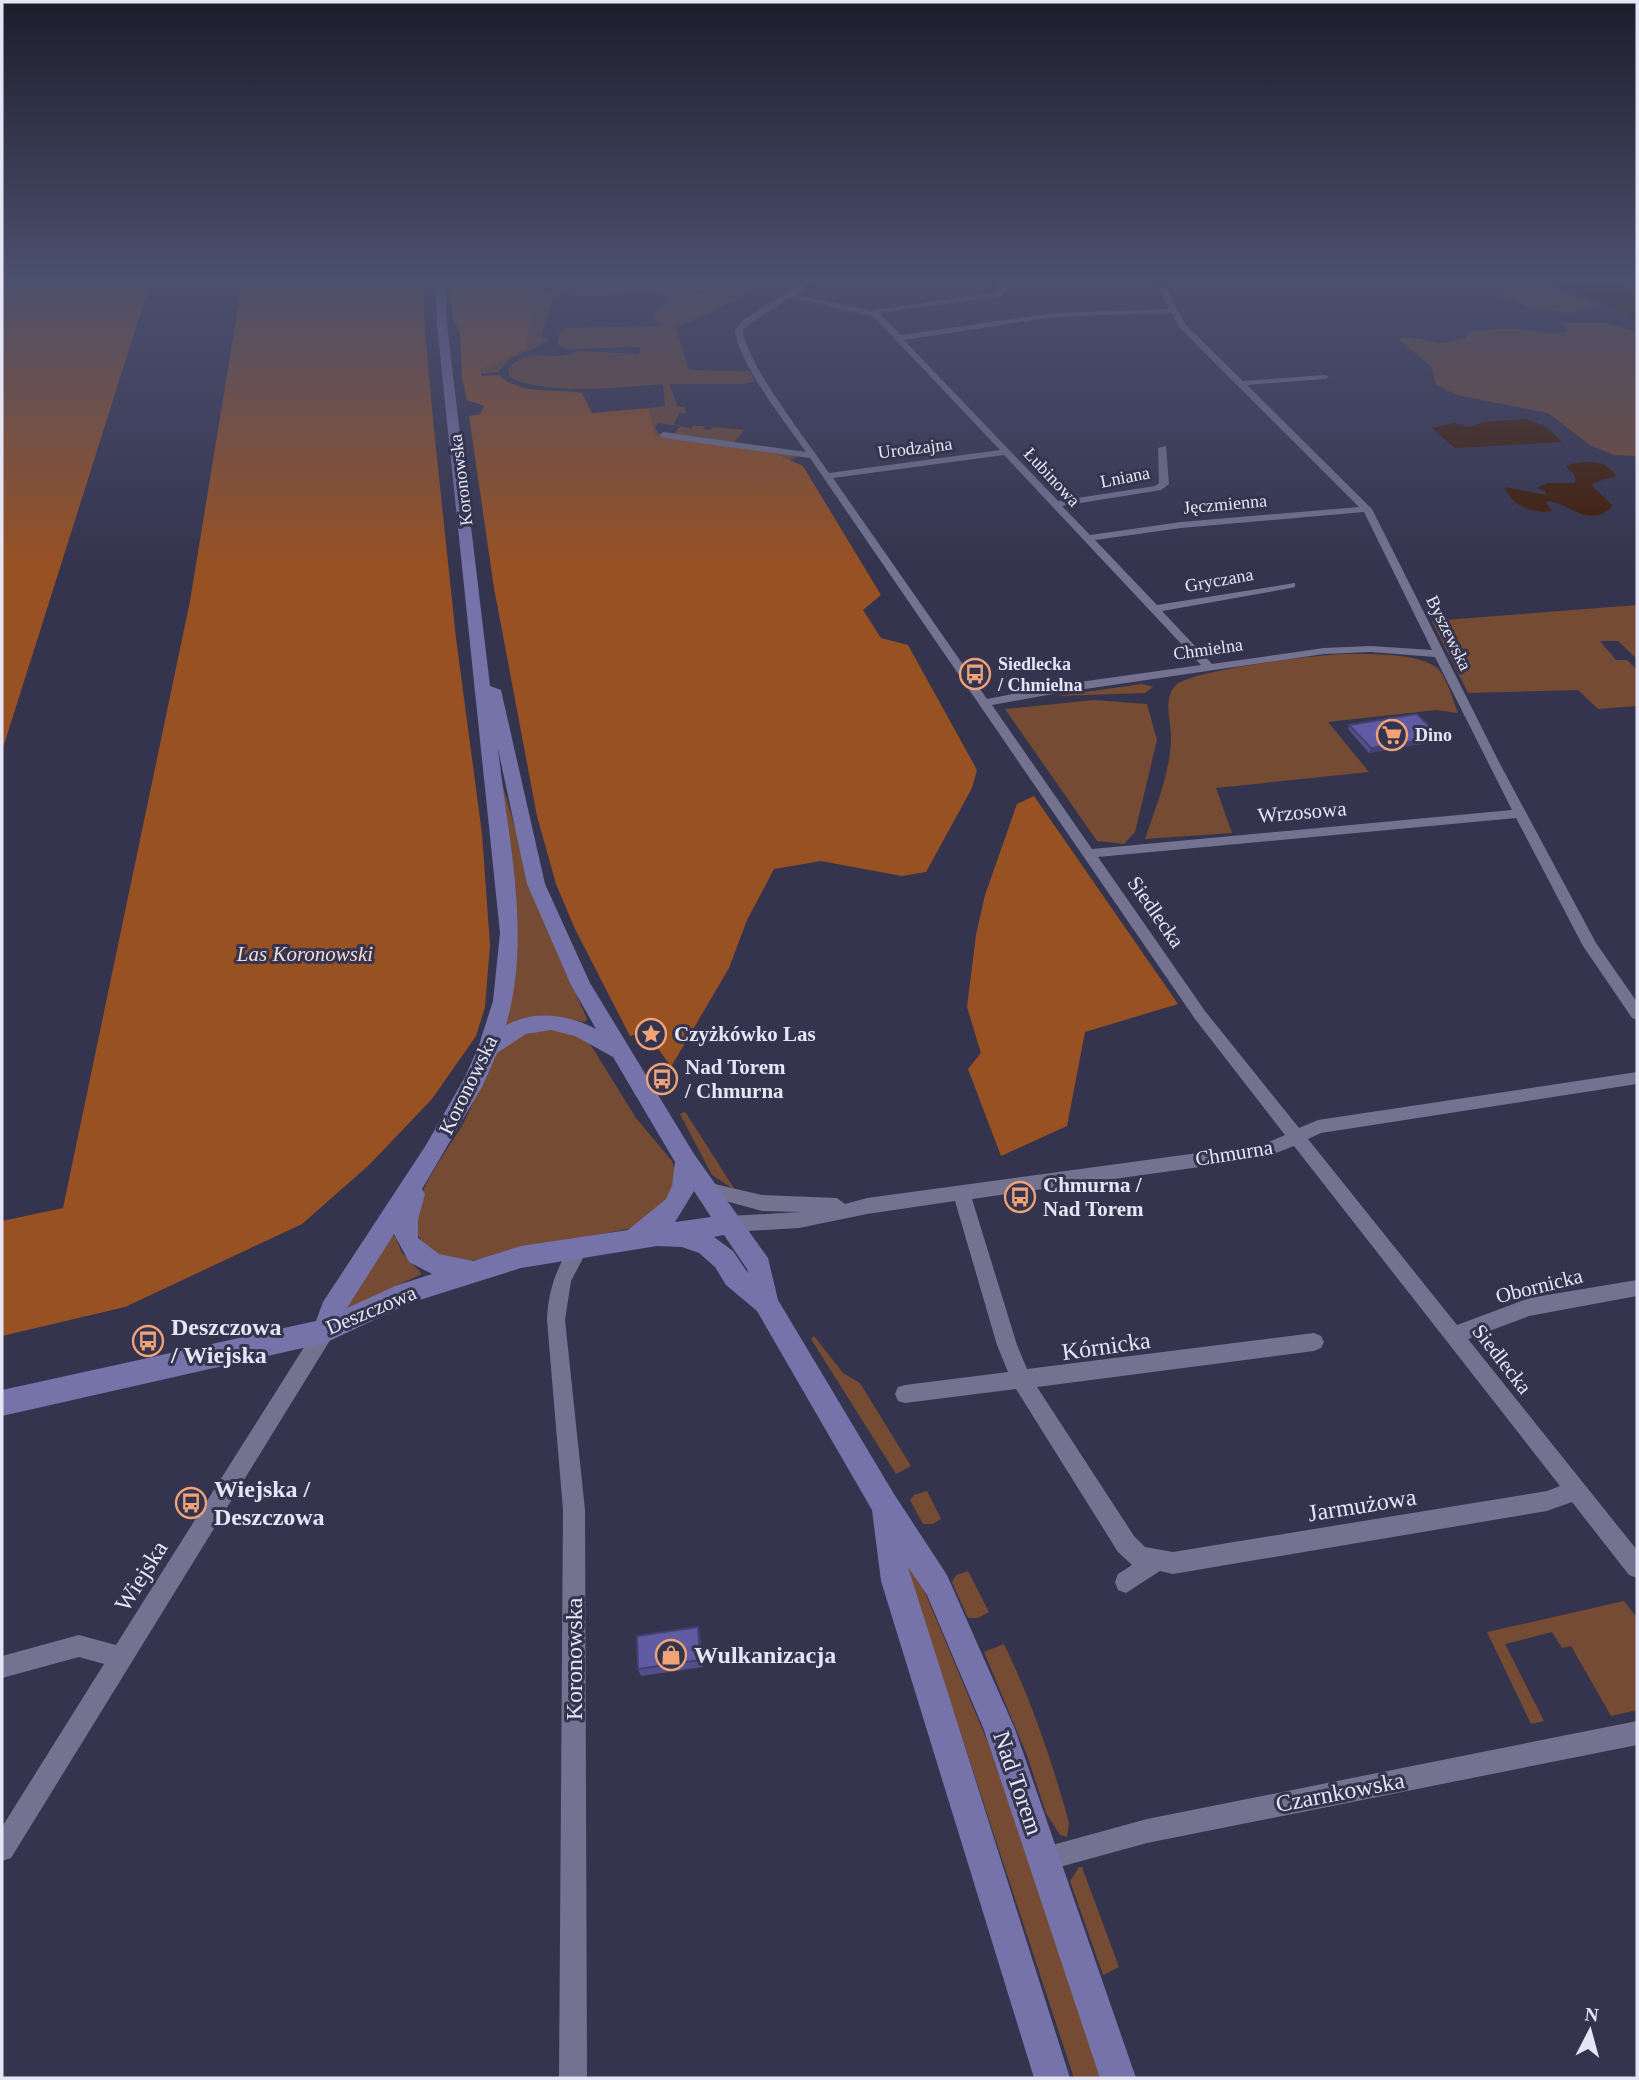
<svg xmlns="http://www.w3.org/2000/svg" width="1639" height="2080" font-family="'Times New Roman',serif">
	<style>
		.green { fill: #754b33 }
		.forest { fill: #985122 }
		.water { fill: #411c03 }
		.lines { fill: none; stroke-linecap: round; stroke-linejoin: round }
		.street { fill: #737391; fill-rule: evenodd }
		.secondary { fill: #7672aa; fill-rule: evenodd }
		.wall { fill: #534e8c }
		.shaded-wall { fill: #444072 }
		.building { fill: #615ba3; stroke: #444072; stroke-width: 2 }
		.labels { text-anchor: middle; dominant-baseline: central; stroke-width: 6; stroke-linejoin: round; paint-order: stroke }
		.far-street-label { font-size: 18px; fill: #e5e5f6; stroke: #35344f }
		.far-poi-label { font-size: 18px; font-weight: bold; fill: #e5e5f6; stroke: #35344f; text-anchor: start }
		.street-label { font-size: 21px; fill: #e5e5f6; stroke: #35344f }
		.park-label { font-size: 21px; font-style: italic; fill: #f1dcd0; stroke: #35344f }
		.poi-label { font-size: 21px; font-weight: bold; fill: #e5e5f6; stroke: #35344f; text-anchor: start }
		.near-poi-label { font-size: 24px; font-weight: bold; fill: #e5e5f6; stroke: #35344f; text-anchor: start }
		.near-street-label { font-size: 24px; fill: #e5e5f6; stroke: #35344f }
	</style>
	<rect width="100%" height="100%" fill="#35344f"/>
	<!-- green -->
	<path class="green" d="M557,277H565L560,296L553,297L541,338H548L547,342L510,359L498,372L481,374L480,371L526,348L534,290L552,291Z
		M573,277H630L624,294L572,296L569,294Z
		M638,277H683L680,281H688L686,277L701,279L700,290L694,291L696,294L708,292L702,290L706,280L755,290L676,328L689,370L749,371L755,381L745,384H669L678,407H685L686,414L679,413L674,424L691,429L693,426H705L703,429L710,430L713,427L744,430L734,443L663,434V432L675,433L680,426L658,423L655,428L660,435L797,455L799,456L790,460L772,452L655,435L649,408L665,406L663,384C624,387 543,396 510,377L508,369C528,344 555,364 576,351L639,354L640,347L567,349L557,344L560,331L566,328L659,326V322H655L656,309L665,306L666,294L635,292L636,287L655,284L659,290L670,289V282L642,283L637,281Z
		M1488,277H1525L1596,305L1569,313L1528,307L1501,297Z
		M1562,323H1605L1637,332V456L1614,455L1590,445L1548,413L1457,395L1436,385L1431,366L1398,339L1408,337L1444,343L1466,338L1467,332C1483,330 1501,328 1517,329C1536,331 1547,334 1567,332Z
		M1637,605V659L1618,641H1600L1616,660H1627L1637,670V706L1598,709L1578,690L1468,693L1432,621Z
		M1343,654C1366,654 1425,652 1440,671C1448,682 1453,700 1458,713L1436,710L1328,722L1369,772L1216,788L1232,833L1145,839C1155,809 1170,773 1171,741C1172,722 1162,701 1175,686C1189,670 1317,655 1343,654Z
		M1142,684L1153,687L1145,693L1057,696Z
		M1094,700L1147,704L1157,740L1135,832L1124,844L1097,841L1005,709Z
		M502,783L538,907L587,1019L585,1022L545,1016L505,1027Z
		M555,1029L584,1039L592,1047L636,1118L672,1161L675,1171L670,1198L632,1228L470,1261C450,1260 442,1258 427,1246C390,1217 450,1150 465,1120C475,1101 484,1068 497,1052C513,1034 533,1032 555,1029Z
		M684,1112L686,1113L735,1190L712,1175L680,1114Z
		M391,1235L395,1236L402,1253L422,1274L346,1309Z
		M814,1336L843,1373L860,1383L911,1466L896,1474L811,1339Z
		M927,1491L941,1519L933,1524H923L910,1500L914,1495Z
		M904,1561L918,1576L989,1745L1101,2078H1074Z
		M968,1571L989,1612L978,1618H968L952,1582L956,1575Z
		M1624,1601L1637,1618V1710L1611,1716L1571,1646L1562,1648L1552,1632L1505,1644L1544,1721L1531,1724L1487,1632Z
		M1004,1644C1032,1702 1052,1761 1069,1823L1067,1837L1060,1835L1046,1813L1027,1755L984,1652Z
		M1079,1867H1082L1119,1967L1103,1975L1070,1881Z"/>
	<!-- forest -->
	<path class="forest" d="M2,277H152L2,751Z
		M243,277H425L424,319L434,430L456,638L482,834L490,945L485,1007L476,1036L432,1099L369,1165L302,1224L125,1307L2,1336V1221L63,1208L190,601Z
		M477,277L525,278L523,284H536L526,349L481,370V376L499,375C521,396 554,388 582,393L592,413L649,408L655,435L772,452L803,466L881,595L863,610L881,638L908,645L977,770L972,788L926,872L902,876L821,861L774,869L747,920L729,968L671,1067L646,1031L630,1036L575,929L556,884L537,816L494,588L469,416L480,414L484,406L467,400L462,378L460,333L453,319L449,285L470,282Z
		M1034,796L1178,1004L1085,1032L1067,1126L1001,1156L968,1069L981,1053L967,1007L976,935L985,895L1017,804Z"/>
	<!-- water -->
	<path class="water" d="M1527,277H1588L1637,291V323C1604,300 1565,288 1527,277Z
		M1526,419L1547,427L1562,442L1455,448L1432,428L1454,423L1469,427L1484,422Z
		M1576,463C1594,461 1605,460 1616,476L1593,483L1592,486L1613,506C1590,529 1572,505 1549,501L1546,503L1552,511C1535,514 1511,507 1505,487L1546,495L1545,491L1536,488L1548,483H1575V476L1566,466Z"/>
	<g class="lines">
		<!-- street -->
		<path class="street" d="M813,277H821L795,294L870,311L997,292L999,290L997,277H1005L1007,290L1002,296L879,313L901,335L1054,313L1170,309L1153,277H1160L1185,324L1243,381L1325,375L1329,377L1325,379L1247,385L1372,509L1499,762L1596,943L1637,1002V1020L1632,1018L1583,946L1516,818L1098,857L1205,1011L1299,1128L1318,1120L1637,1072V1084L1321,1133L1308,1139L1457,1325L1529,1298L1637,1280V1296L1529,1316L1468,1339L1637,1550V1578L1629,1575L1572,1502L1547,1511L1173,1574L1160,1571L1126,1593L1118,1590L1115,1582L1118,1574L1132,1565L1118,1552L1016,1389L905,1403L898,1401L895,1394L898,1387L905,1385L1008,1372L997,1345L955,1201L867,1214L799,1228L730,1232L724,1229L721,1224L724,1219L730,1216L800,1212L762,1211L700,1194L697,1189L700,1184L706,1182L762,1195L837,1198L845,1204L867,1198L1264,1144L1285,1135L1195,1019L810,458L663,438L659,435L663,432L806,452C786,423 738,363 735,330L743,320ZM790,297L874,317L1000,450L829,473C809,443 746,364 743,330L749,324ZM1172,313L1179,327L1359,507L1181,522L1090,535L1062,506L1161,490L1169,484L1166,446L1158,448L1159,483L1155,486L1058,501L904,340L1054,317ZM1004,455L1201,665L1058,685L987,699L833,478ZM1364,512L1432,650L1371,646L1324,648L1212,664L1162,611L1291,588L1295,587V583L1157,605L1095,540L1181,528ZM1371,652L1435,657L1512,810L1092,849L992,705L1058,693L1324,654ZM1294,1146L1560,1486L1547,1491L1173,1552L1145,1547L1134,1536L1037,1387L1314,1351L1321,1348L1324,1342L1321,1336L1314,1333L1027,1369L1017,1345L972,1199L1264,1158Z
			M580,1239L586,1241L589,1247L571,1281L565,1320L585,1510L587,2078H559L563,1510L547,1320C548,1290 557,1266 574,1241Z
			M325,1322L332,1325L335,1331L332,1337L11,1858L2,1861V1827L104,1664L79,1657L2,1678V1656L79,1635L116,1645L318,1325Z
			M1637,1721V1745L1147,1843L1045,1871L1036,1868L1033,1859L1036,1850L1045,1847L1147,1819Z"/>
		<!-- secondary -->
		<path class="secondary" d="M435,277H445L447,325L490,686L501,690L545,884L590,983L694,1154L768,1258L778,1300L894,1494L947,1575L1015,1729L1136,2078H1100L984,1730L927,1595L908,1567L1070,2078H1034L881,1581L872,1510L757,1311L726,1285L715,1267L699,1253L682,1247L657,1246L521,1268L410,1303L325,1343L2,1416V1390L316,1321L323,1302L426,1145L465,1077L478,1048L493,1001L500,933L437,325ZM498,749L527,884L571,985L596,1029C568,1014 535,1010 506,1025C532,936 508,839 498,749ZM551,1030L575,1036L613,1057L675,1162L672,1186L666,1199L628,1230L521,1246L473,1261L439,1254L418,1238V1220L425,1194L422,1189L483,1085L497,1053L526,1034ZM694,1191L711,1217L675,1222ZM394,1234L409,1262L432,1274L395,1286L347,1308ZM724,1235L747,1269L748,1273L733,1251L714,1237Z"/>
	</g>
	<!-- wall -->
	<path class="wall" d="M1349,725L1438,741L1369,753L1348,729Z
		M698,1627L700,1635L703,1667L641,1676L638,1669Z"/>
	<!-- shaded-wall -->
	<path class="shaded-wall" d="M1440,737L1438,741L1369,753L1371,748Z
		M698,1627L700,1635L703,1667L700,1660Z"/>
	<!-- building -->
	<path class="building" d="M1417,714L1440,737L1371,748L1349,725Z
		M698,1627L700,1660L638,1669L637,1636Z"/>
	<!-- sky -->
	<linearGradient id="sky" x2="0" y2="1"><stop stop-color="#1d1d2b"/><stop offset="0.49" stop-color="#4b506e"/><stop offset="1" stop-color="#4b506e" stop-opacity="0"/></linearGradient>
	<rect width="1639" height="568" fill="url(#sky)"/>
	<!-- icons -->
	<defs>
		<g id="bus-ring" transform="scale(1.575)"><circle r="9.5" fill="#35344f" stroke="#efa377" stroke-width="1.5"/><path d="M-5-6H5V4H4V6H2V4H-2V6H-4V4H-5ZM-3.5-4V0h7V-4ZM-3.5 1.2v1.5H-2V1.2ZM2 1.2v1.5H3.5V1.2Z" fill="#efa377"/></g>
		<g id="supermarket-ring" transform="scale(1.575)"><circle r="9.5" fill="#35344f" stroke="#efa377" stroke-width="1.5"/><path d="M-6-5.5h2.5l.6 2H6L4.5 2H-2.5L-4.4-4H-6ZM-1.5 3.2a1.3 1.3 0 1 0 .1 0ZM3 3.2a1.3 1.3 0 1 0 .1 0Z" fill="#efa377"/></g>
		<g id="sight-ring" transform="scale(1.575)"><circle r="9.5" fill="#35344f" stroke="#efa377" stroke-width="1.5"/><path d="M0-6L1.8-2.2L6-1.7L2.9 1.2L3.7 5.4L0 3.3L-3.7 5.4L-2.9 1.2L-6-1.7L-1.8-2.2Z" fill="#efa377"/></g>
		<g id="shop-ring" transform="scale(1.575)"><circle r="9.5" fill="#35344f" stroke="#efa377" stroke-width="1.5"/><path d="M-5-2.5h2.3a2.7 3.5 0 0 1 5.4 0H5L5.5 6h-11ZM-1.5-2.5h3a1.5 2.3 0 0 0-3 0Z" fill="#efa377"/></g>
	</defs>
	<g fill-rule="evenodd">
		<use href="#bus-ring" x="975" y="674"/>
		<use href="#supermarket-ring" x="1392" y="735"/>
		<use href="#sight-ring" x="651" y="1034"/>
		<use href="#bus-ring" x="662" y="1079"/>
		<use href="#bus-ring" x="1020" y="1197"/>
		<use href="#bus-ring" x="148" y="1341"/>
		<use href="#bus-ring" x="191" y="1503"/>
		<use href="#shop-ring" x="671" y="1655"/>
	</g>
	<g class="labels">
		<!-- far-street labels -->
		<g class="far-street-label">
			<text transform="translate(915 448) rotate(-7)">Urodzajna</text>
			<text transform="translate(1052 477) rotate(47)">Łubinowa</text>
			<text transform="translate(1125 477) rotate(-11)">Lniana</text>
			<text transform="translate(461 480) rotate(-97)">Koronowska</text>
			<text transform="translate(1225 504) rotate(-5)">Jęczmienna</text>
			<text transform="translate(1219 580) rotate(-10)">Gryczana</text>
			<text transform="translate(1449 633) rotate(64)">Byszewska</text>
			<text transform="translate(1208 649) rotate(-8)">Chmielna</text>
		</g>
		<!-- far-poi labels -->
		<g class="far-poi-label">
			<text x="998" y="664">Siedlecka<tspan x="998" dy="21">/ Chmielna</tspan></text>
			<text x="1415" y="735">Dino</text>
		</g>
		<!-- street labels -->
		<g class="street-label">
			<text transform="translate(1302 812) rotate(-5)">Wrzosowa</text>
			<text transform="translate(1156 912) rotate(55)">Siedlecka</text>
			<text transform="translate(468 1085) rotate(-64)">Koronowska</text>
			<text transform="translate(1234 1153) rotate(-9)">Chmurna</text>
			<text transform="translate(1539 1286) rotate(-14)">Obornicka</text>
			<text transform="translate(371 1310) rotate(-23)">Deszczowa</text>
			<text transform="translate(1502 1359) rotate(52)">Siedlecka</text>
		</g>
		<!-- park labels -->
		<g class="park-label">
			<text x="305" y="954">Las Koronowski</text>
		</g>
		<!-- poi labels -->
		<g class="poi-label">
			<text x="674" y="1034">Czyżkówko Las</text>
			<text x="685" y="1067">Nad Torem<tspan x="685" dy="24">/ Chmurna</tspan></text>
			<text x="1043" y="1185">Chmurna /<tspan x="1043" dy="24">Nad Torem</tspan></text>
		</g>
		<!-- near-poi labels -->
		<g class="near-poi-label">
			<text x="171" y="1327">Deszczowa<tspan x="171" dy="28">/ Wiejska</tspan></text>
			<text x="214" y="1489">Wiejska /<tspan x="214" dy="28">Deszczowa</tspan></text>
			<text x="694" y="1655">Wulkanizacja</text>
		</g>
		<!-- near-street labels -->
		<g class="near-street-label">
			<text transform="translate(1106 1346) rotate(-8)">Kórnicka</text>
			<text transform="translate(1362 1505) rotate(-9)">Jarmużowa</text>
			<text transform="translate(141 1576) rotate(-58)">Wiejska</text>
			<text transform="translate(574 1659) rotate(-90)">Koronowska</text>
			<text transform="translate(1018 1783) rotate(71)">Nad Torem</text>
			<text transform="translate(1340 1792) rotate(-11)">Czarnkowska</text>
		</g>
	</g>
	<!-- border -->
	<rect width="1639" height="2080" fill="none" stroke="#e5e5f6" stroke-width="7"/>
	<!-- north arrow -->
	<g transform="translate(1590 2031) rotate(6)" stroke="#35344f" stroke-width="5" paint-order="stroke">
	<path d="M0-5L12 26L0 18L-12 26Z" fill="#e5e5f6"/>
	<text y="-10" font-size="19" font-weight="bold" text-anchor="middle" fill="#e5e5f6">N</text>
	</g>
</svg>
